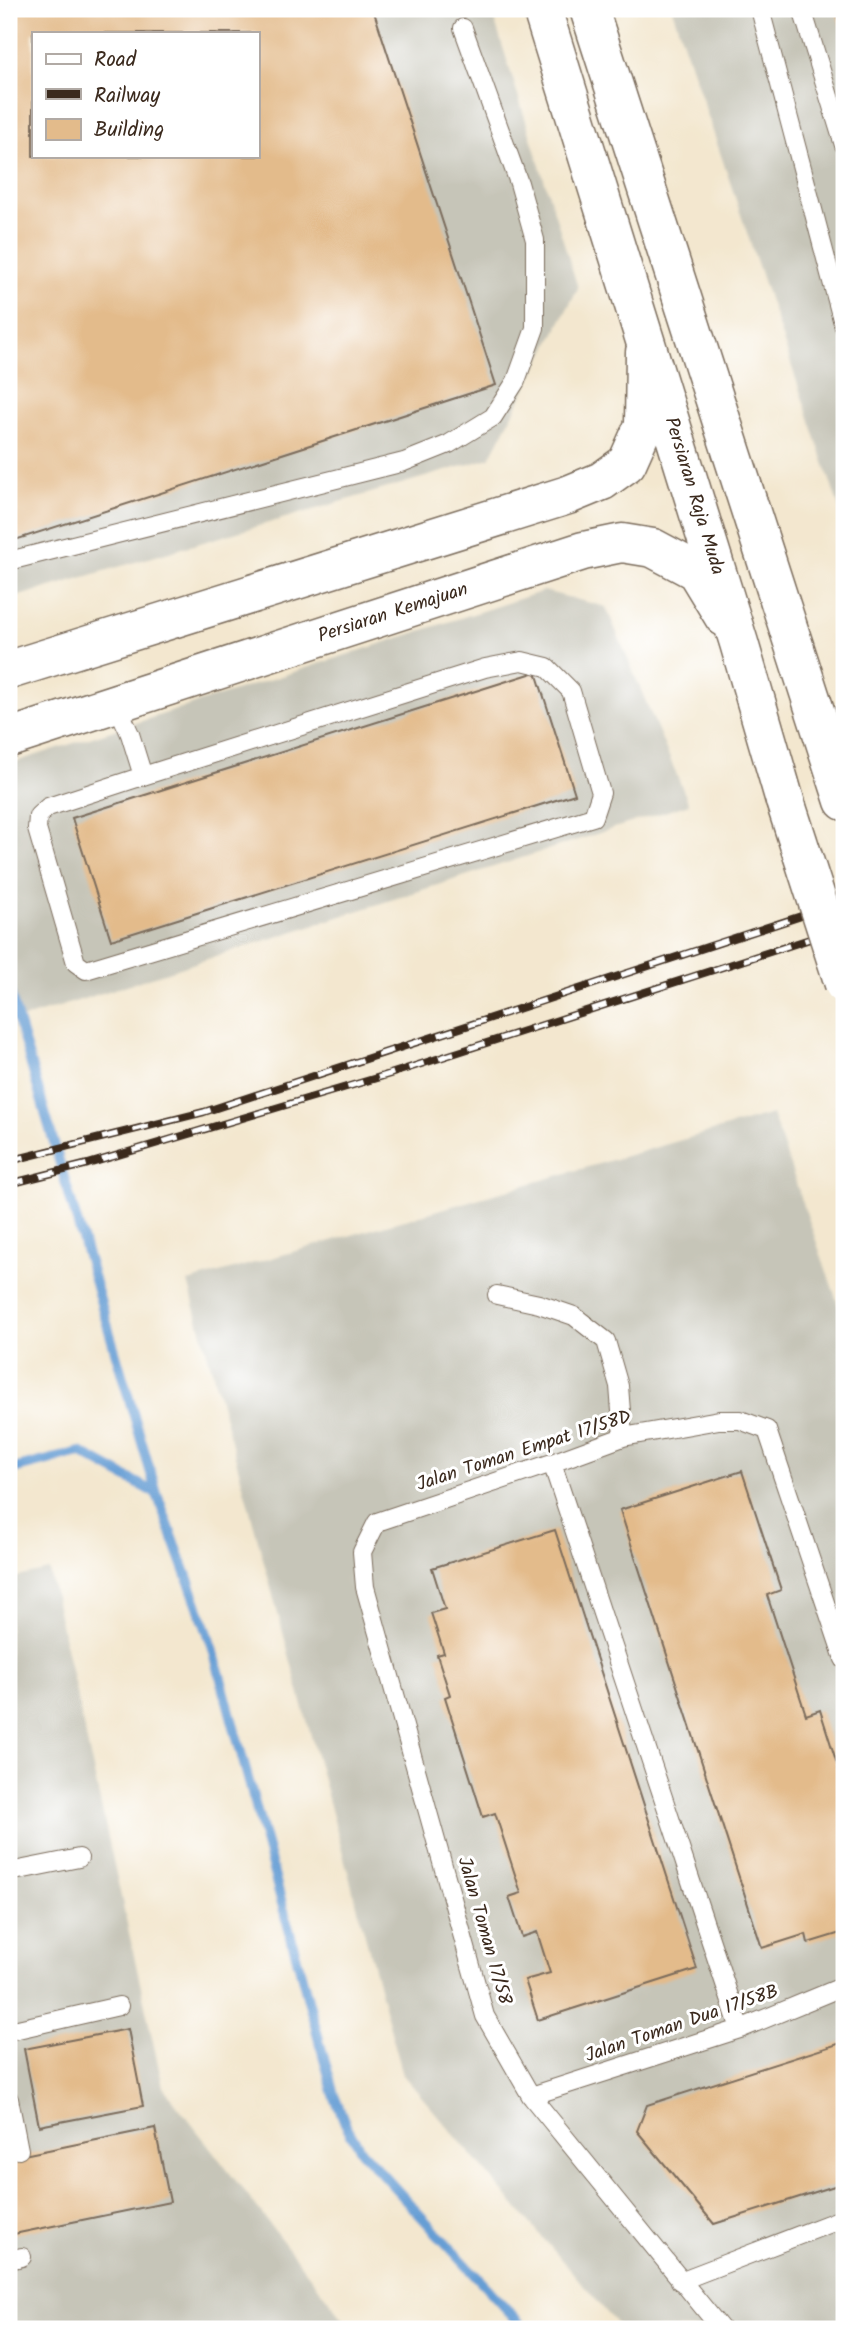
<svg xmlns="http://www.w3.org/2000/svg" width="853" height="2338" font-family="Kalam,sans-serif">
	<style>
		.industrial { fill: #c6c5b8; fill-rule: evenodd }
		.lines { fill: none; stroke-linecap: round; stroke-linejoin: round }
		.stream { stroke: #669ed4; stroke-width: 10 }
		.building { fill: #e3bb8b; fill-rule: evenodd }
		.service-casing { stroke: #7b6c5c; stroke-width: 20 }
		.secondary-casing { stroke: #7b6c5c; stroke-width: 41 }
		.primary-casing { stroke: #7b6c5c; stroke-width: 41 }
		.service { stroke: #fff; stroke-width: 18 }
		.secondary { stroke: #fff; stroke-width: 38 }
		.primary { stroke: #fff; stroke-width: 38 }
		.rail-casing { stroke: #3b2a1e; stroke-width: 8 }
		.rail { stroke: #fff; stroke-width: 5; stroke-dasharray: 16; stroke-linecap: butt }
		.primary-bridge-casing { stroke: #7b6c5c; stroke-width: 41; stroke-linecap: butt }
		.primary-bridge { stroke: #fff; stroke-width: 38 }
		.labels { text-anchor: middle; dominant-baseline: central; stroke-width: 6; stroke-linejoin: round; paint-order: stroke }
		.street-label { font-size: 19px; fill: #3b2a1e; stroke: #fff }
	</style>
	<rect width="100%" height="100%" fill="#fff"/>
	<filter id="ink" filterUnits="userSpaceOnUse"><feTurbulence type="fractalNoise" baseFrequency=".0143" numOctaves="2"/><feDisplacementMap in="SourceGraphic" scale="14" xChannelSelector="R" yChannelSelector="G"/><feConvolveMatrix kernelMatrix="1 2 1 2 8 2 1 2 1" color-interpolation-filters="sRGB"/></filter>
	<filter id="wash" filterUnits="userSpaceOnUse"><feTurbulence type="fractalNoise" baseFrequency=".00686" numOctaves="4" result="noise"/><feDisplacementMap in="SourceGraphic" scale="28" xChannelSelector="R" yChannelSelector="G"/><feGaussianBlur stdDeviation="1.57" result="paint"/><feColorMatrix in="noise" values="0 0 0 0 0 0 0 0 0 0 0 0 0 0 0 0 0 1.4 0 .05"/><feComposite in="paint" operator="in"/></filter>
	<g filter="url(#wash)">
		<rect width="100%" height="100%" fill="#f3e7cf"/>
		<!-- industrial -->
		<path class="industrial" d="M9,9H491L578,288L490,458L9,599ZM33,33H257V156H33Z
			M672,9H844V522Z
			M544,591L606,607L689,804L9,1023V764Z
			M772,1114L844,1321V2329H621L403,2075L188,1282Z
			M49,1570L163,2087L351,2329H9V1579Z"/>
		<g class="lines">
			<!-- stream -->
			<path class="stream" d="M9,990L157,1494L211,1642L334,2095L345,2123L361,2151L525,2329
				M9,1470L80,1452L157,1494"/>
		</g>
		<g id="blocks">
			<!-- building -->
			<path class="building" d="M9,9H373L496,385L9,542ZM33,33H257V156H33Z
				M835,9H844V36Z
				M536,672L575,794L111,940L72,818Z
				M742,1471L781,1590L767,1595L806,1715L820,1710L844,1786V1932L808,1943L806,1934L762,1948L620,1510Z
				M555,1530L697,1969L538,2020L525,1980L550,1973L537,1932L522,1937L509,1897L521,1893L495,1813L483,1817L445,1697L450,1695L437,1655L444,1653L431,1613L445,1609L432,1568Z
				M128,2029L143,2106L39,2126L24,2049Z
				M844,2042V2183L714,2224L637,2131L647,2105Z
				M155,2128L170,2202L9,2235V2158Z"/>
		</g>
	</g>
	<g filter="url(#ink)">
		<use href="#blocks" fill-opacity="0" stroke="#7b6c5c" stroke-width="2"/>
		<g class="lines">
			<!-- service casing -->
			<g class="service-casing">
				<path id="service" d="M760,9L844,327
					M802,9L844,145
					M9,561L404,462L449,444L493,417L516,381L535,328V240L519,183L463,28
					M116,703L130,734L143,776L48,807L38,816L37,829L76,963L86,970L593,817L601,793L571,691L547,667L522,661L485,668L143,776
					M497,1295L539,1304L574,1316L606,1341L619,1386L623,1437
					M552,1463L740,2029
					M9,1872L79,1858
					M9,2031L119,2006
					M531,2096L740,2029L844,1986
					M9,2099L19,2150
					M9,2260L22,2257
					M680,2281L844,2218
					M721,2329L531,2096L485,2016L365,1587L362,1552L377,1522L552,1463L623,1437L719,1420H740L767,1430L844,1659"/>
			</g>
			<!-- secondary casing -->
			<g class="secondary-casing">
				<path id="secondary" d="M9,670L568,495L602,481L627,463L644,425L645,352
					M9,738L583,551L622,543L653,548L696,571L724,617"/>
			</g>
			<!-- primary casing -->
			<g class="primary-casing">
				<path id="primary" d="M542,9L739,643L785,801
					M589,9L844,801"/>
			</g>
			<!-- service -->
			<use href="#service" class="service"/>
			<!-- secondary -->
			<use href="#secondary" class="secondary"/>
			<!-- primary -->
			<use href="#primary" class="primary"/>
			<!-- rail casing -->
			<g class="rail-casing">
				<path id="rail" d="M9,1161L204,1112L844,902
					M9,1184L88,1164L390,1074L844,928"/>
			</g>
			<!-- rail -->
			<use href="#rail" class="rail"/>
			<!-- primary-bridge casing -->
			<g class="primary-bridge-casing">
				<path id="primary-bridge" d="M785,801L844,984"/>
			</g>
			<!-- primary-bridge -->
			<use href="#primary-bridge" class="primary-bridge"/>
		</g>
	</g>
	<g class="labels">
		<!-- street labels -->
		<g class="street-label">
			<text transform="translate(694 496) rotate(73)">Persiaran Raja Muda</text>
			<text transform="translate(393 613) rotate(-18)">Persiaran Kemajuan</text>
			<text transform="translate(524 1451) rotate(-18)">Jalan Toman Empat 17/58D</text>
			<text transform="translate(484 1931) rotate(74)">Jalan Toman 17/58</text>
			<text transform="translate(682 2024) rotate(-19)">Jalan Toman Dua 17/58B</text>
		</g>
	</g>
	<!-- margin -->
	<rect width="853" height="2338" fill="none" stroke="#fff" stroke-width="35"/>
	<!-- legend -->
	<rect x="32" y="32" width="228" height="126" fill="#ffffff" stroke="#b1aaa5" stroke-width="2"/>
	<rect x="46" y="54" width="35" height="10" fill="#ffffff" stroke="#b1aaa5" stroke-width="2"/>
	<text x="94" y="66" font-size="21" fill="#3b2a1e">Road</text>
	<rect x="46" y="89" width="35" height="10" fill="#3b2a1e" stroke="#b1aaa5" stroke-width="2"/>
	<text x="94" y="102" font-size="21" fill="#3b2a1e">Railway</text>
	<rect x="46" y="119" width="35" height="21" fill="#e3bb8b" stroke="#b1aaa5" stroke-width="2"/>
	<text x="94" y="136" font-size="21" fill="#3b2a1e">Building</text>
</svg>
